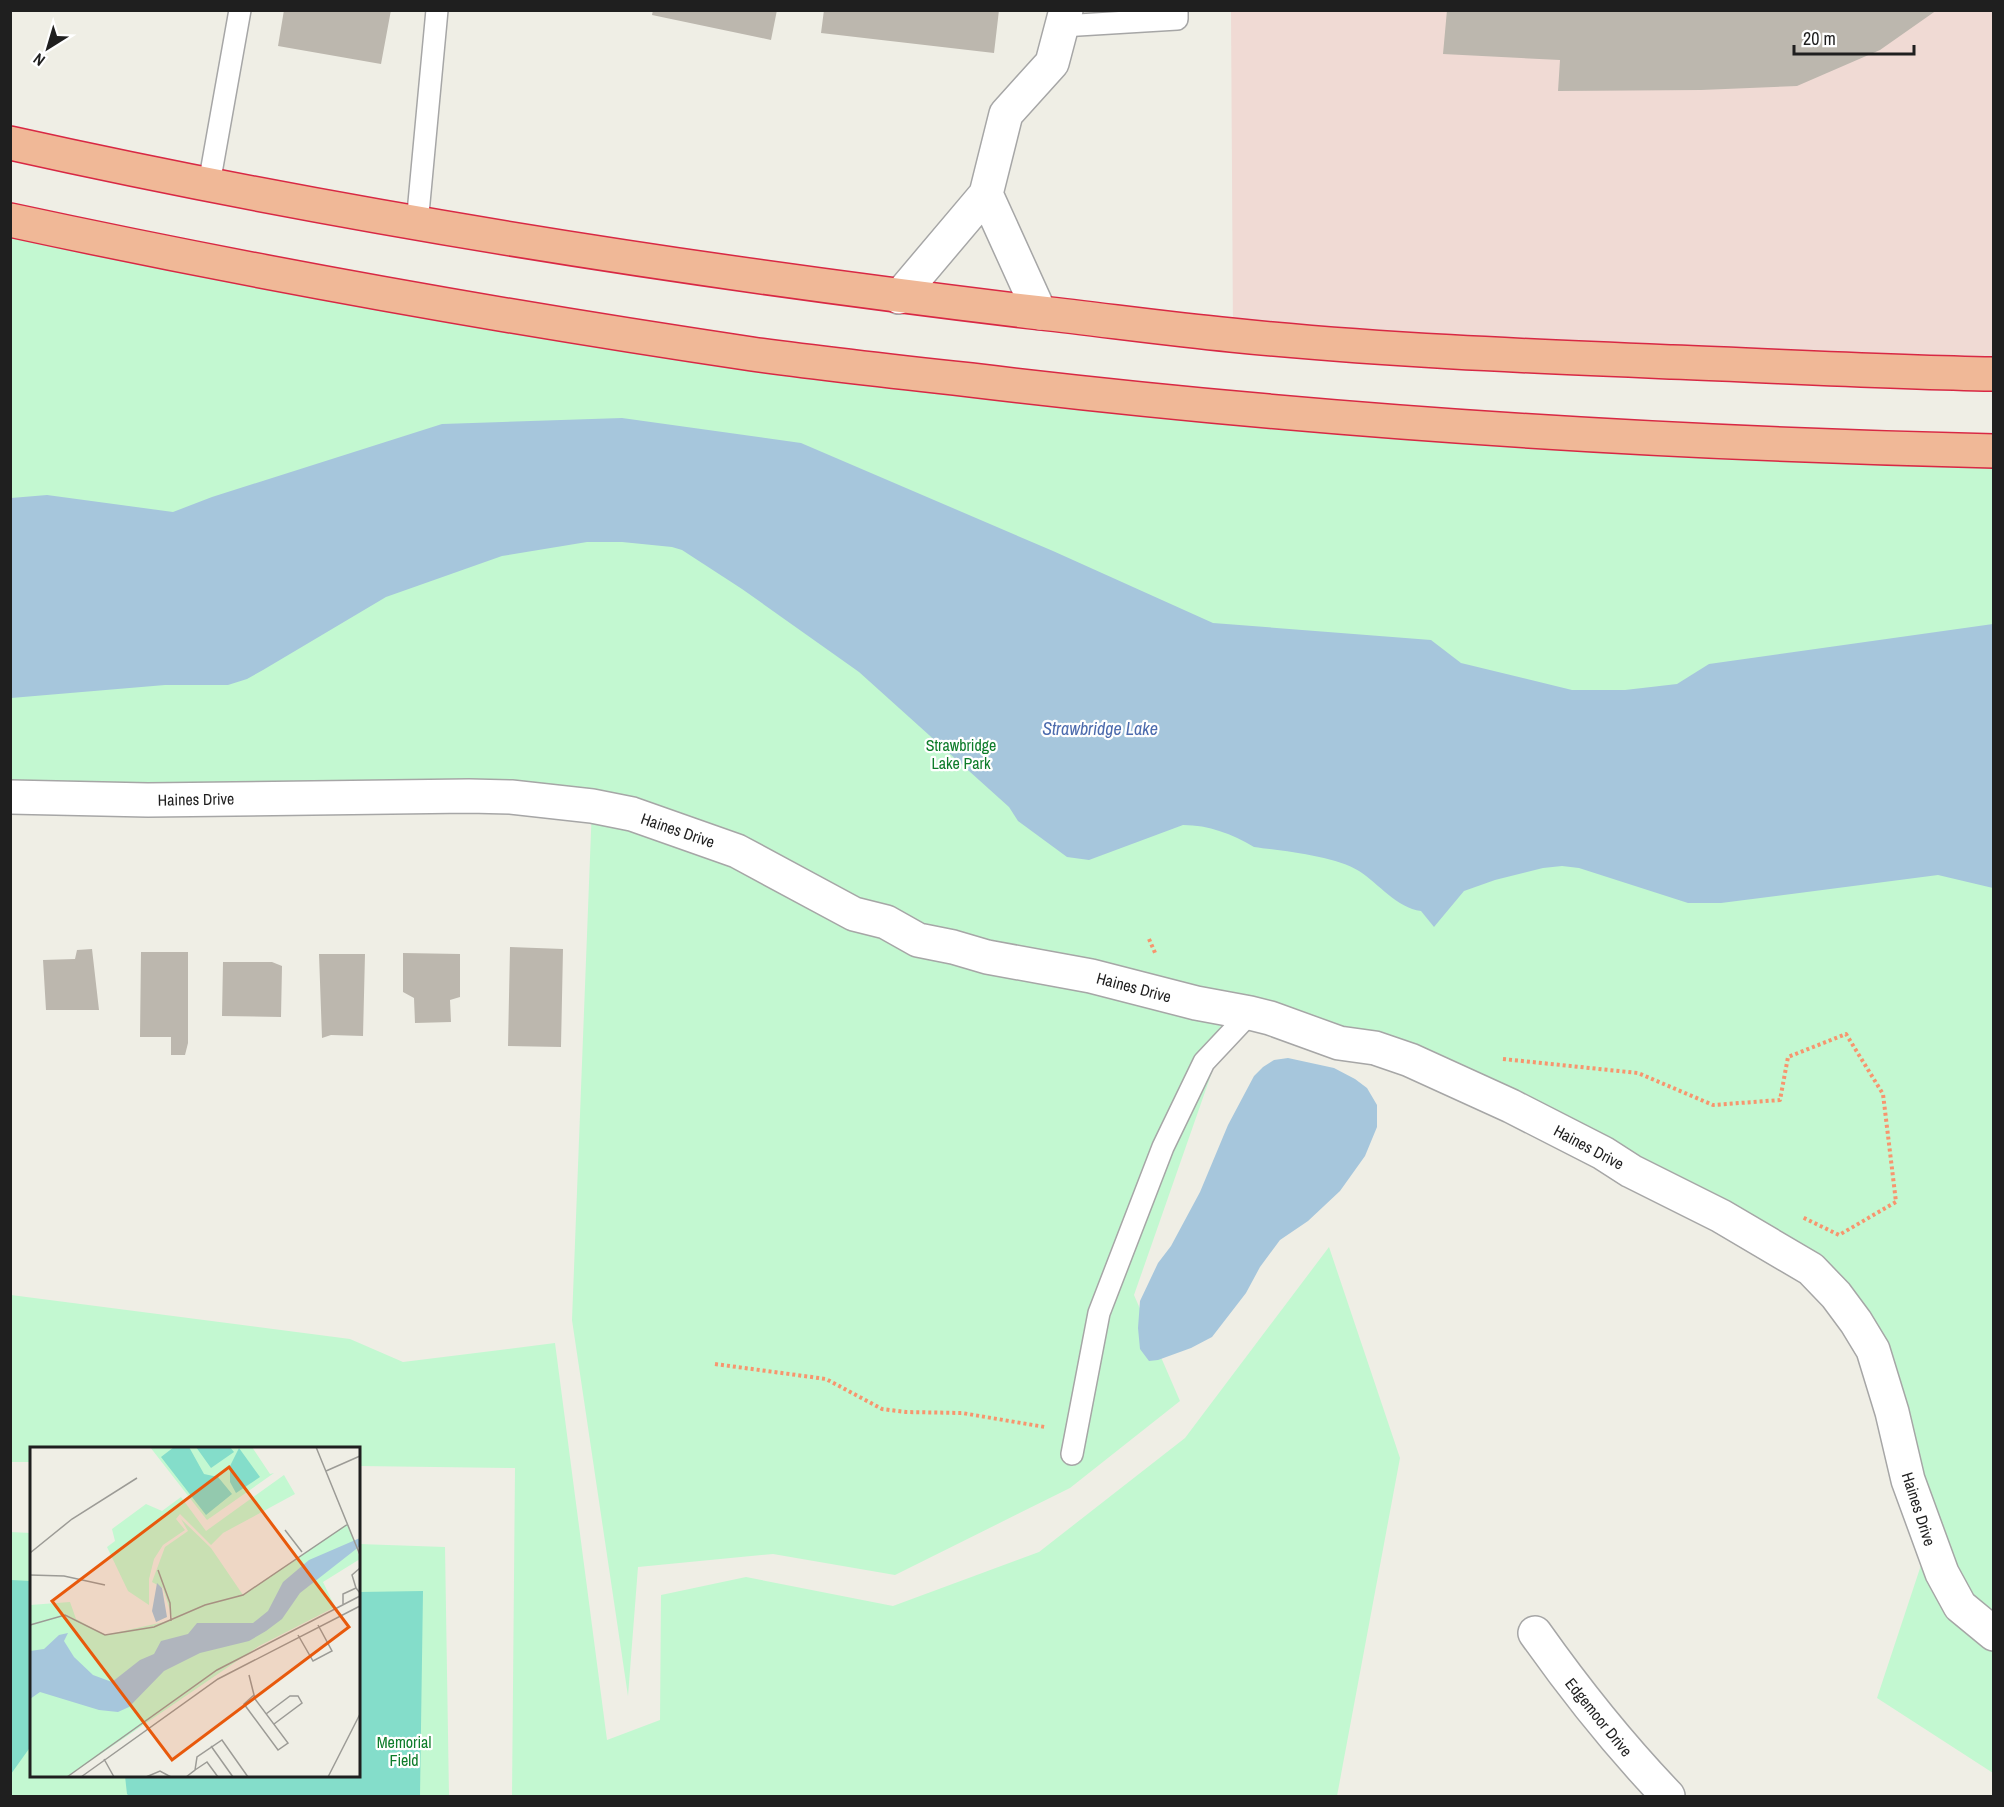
<svg xmlns="http://www.w3.org/2000/svg" width="2004" height="1807" font-family="'Archivo Narrow',sans-serif">
	<style>
		.commercial { fill: #f0dad4 }
		.park { fill: #c3f8d1 }
		.pitch { fill: #84ddca }
		.water { fill: #a6c6dc }
		.building { fill: #bcb7ae }
		.lines { fill: none; stroke-linecap: round; stroke-linejoin: round }
		.service-casing { stroke: #a6a6a6; stroke-width: 24 }
		.minor-casing { stroke: #a6a6a6; stroke-width: 36 }
		.trunk-casing { stroke: #d82844; stroke-width: 36 }
		.path { stroke: #f7956e; stroke-width: 4; stroke-dasharray: 3 3; stroke-linecap: butt }
		.service { stroke: #fff; stroke-width: 21 }
		.minor { stroke: #fff; stroke-width: 33 }
		.trunk { stroke: #f0b897; stroke-width: 33 }
		.labels { text-anchor: middle; dominant-baseline: central; stroke-width: 4.5; stroke-linejoin: round; paint-order: stroke }
		.park-label { font-size: 16px; fill: #0e7c2a; stroke: #fff }
		.street-label { font-size: 16px; fill: #1f1f1f; stroke: #fff }
		.water-label { font-size: 18px; font-style: italic; fill: #4c6bad; stroke: #fff }
		.inset-road { fill: none; stroke: #9c9b96; stroke-width: 1.5 }
		.view { fill: #e8590c; fill-opacity: 0.15; stroke: #e8590c; stroke-width: 3 }
		.inset-edge { fill: none; stroke: #1f1f1f; stroke-width: 3 }
	</style>
	<rect width="100%" height="100%" fill="#efeee5"/>
	<!-- commercial -->
	<path class="commercial" d="M1231,11H1993V374L1233,335Z"/>
	<!-- park -->
	<path class="park" d="M10,220L1042,389L1993,451V1773L1877,1698L1929,1541L1873,1350L1811,1269L1410,1060L1234,1009L1134,1295L1180,1401L1070,1488L895,1575L773,1554L638,1567L628,1696L572,1320L592,806L11,795Z
		M1329,1247L1400,1458L1337,1796H512L515,1468L359,1466L358,1448H32L31,1462H11V1295L350,1339L403,1362L555,1343L607,1740L660,1720L661,1595L746,1577L893,1606L1039,1552L1185,1438Z
		M10,1532L31,1533L32,1776H358L359,1544L445,1547L449,1796H11Z"/>
	<!-- pitch -->
	<path class="pitch" d="M11,1580L31,1581V1746L11,1774Z
		M423,1591L420,1796H129L127,1794L125,1776H358L359,1592Z"/>
	<!-- water -->
	<path class="water" d="M622,418L801,443L1053,551L1213,623L1431,640L1461,663L1572,690H1625L1677,684L1709,664L1993,624V888L1938,875L1721,903H1688L1579,868L1562,866L1543,868L1495,880L1464,891L1434,927L1421,911C1397,908 1379,884 1359,871C1335,856 1283,851 1254,847C1232,834 1209,825 1183,825L1089,860L1067,857L1018,821L1009,807L859,672L742,589L682,550L672,547L622,542H587L502,556L386,597L263,670L247,679L228,685H165L11,698V498L47,495L173,512L212,497L442,424Z
		M1288,1058L1334,1068L1355,1079L1367,1088L1377,1105V1127L1365,1156L1340,1191L1308,1221L1280,1240L1260,1267L1246,1293L1212,1337L1191,1348L1158,1360L1149,1361L1140,1349L1138,1328L1140,1301L1158,1263L1171,1246L1200,1192L1228,1125L1254,1076L1263,1067L1274,1060Z"/>
	<!-- building -->
	<path class="building" d="M284,10H391L381,64L278,46Z
		M653,10H777L771,40L652,15Z
		M824,10H999L994,53L821,33Z
		M1447,10H1937L1880,50L1797,86L1701,90L1558,91L1560,60L1443,54Z
		M510,947L563,949L561,1047L508,1046Z
		M92,949L99,1010H46L43,960L75,959L77,950Z
		M141,952H188V1043L185,1055H171V1037H140Z
		M403,953L460,954V997L450,1000L451,1022L415,1023L414,998L403,992Z
		M319,954H365L363,1036L331,1035L322,1038Z
		M223,962H272L282,966L281,1017L222,1016Z"/>
	<g class="lines">
		<!-- service casing -->
		<g class="service-casing">
			<path id="service" d="M1062,26L1177,19V10
				M209,184L240,10
				M417,224L437,10
				M1072,1454L1099,1313L1163,1147L1204,1062L1250,1013"/>
		</g>
		<!-- minor casing -->
		<g class="minor-casing">
			<path id="minor" d="M986,194L1006,114L1052,63L1066,10
				M899,297L986,194L1040,313
				M10,797L148,800L469,796L511,797L592,806L632,814L737,851L854,914L886,922L918,940L953,947L987,957L1091,976L1196,1003L1250,1013L1270,1018L1339,1043L1375,1048L1410,1060L1511,1106L1603,1153L1631,1171L1721,1216L1811,1269L1836,1295L1856,1322L1873,1350L1892,1412L1908,1480L1942,1573L1960,1606L1994,1634
				M1535,1633C1576,1691 1619,1745 1668,1796"/>
		</g>
		<!-- trunk casing -->
		<g class="trunk-casing">
			<path id="trunk" d="M10,143C351,219 695,272 1041,313C1104,320 1168,329 1231,335C1377,350 1525,356 1672,362C1779,366 1886,372 1994,374
				M10,220C256,273 503,317 752,354C825,364 898,372 971,380C1311,421 1652,443 1994,451"/>
		</g>
		<!-- path -->
		<path class="path" d="M1149,939L1156,955
			M1503,1059L1638,1073L1713,1105L1780,1100L1788,1057L1846,1034L1883,1094L1896,1202L1839,1235L1802,1217
			M715,1364L826,1379L882,1409L906,1412L962,1413L1045,1427"/>
		<!-- service -->
		<use href="#service" class="service"/>
		<!-- minor -->
		<use href="#minor" class="minor"/>
		<!-- trunk -->
		<use href="#trunk" class="trunk"/>
	</g>
	<g class="labels">
		<!-- park labels -->
		<g class="park-label">
			<text x="961" y="745">Strawbridge<tspan x="961" dy="18">Lake Park</tspan></text>
			<text x="404" y="1742">Memorial<tspan x="404" dy="18">Field</tspan></text>
		</g>
		<!-- street labels -->
		<g class="street-label">
			<text transform="translate(196 799) rotate(-1)">Haines Drive</text>
			<text transform="translate(678 830) rotate(19)">Haines Drive</text>
			<text transform="translate(1134 987) rotate(15)">Haines Drive</text>
			<text transform="translate(1589 1147) rotate(28)">Haines Drive</text>
			<text transform="translate(1919 1509) rotate(72)">Haines Drive</text>
			<text transform="translate(1599 1717) rotate(51)">Edgemoor Drive</text>
		</g>
		<!-- water labels -->
		<g class="water-label">
			<text x="1100" y="728">Strawbridge Lake</text>
		</g>
	</g>
	<!-- overview -->
	<g transform="translate(30 1447)">
		<rect width="330" height="330" fill="#efeee5"/>
		<path d="M120,0H222L240,27L244,26L177,73ZM254,28L265,47L193,86L181,98L150,67L146,72L155,83L133,98L124,112L119,132V158L98,144L77,100L85,94L82,82L116,57L132,64L151,50L176,84ZM151,72L181,101L213,148L318,77L330,112L293,135L305,160L229,199L37,330H0V158L40,155L46,172L75,188L143,173L133,141L122,135L135,100L158,84Z" fill="#c3f8d1"/>
		<path d="M144,0H159L174,27L188,30L202,47L176,68L131,10ZM166,0H200L204,5L181,21ZM209,1L230,30L206,46L200,35V19Z" fill="#84ddca"/>
		<path d="M330,91V99L270,146L252,172L236,184L219,194L170,206L134,224L99,260L88,265L69,263L10,245L0,252V204L14,202L29,188L38,186L34,194L44,210L63,228L82,235L110,213L124,207L131,194L158,187L167,176H223L238,164L253,135L279,113ZM127,136L132,141L137,170L126,175L122,164Z" fill="#a6c6dc"/>
		<path class="inset-road" d="M286,0L330,108M296,24L330,9M255,83L272,105M0,106L42,72L107,31M128,123L140,156L141,174M0,128L34,129L75,138M326,141L322,128L330,121M313,157V147L326,141L330,146M0,178L35,168L75,188L124,180L175,158L213,148L318,77M268,188L283,214L302,204L288,178M219,228L225,252L258,296L248,303L214,257L224,248M236,267L260,249H268L272,256L244,277M181,299L203,330M74,312L84,330M165,323L177,315L188,330M37,330L187,223L330,149M51,330L188,232L330,159M116,330L130,324L141,330M156,330L165,323L167,310L192,293L218,330M298,330L330,267"/>
		<path class="view" d="M199,20L319,180L142,313L22,154Z"/>
		<rect width="330" height="330" class="inset-edge"/>
	</g>
	<!-- border -->
	<rect width="2004" height="1807" fill="none" stroke="#1f1f1f" stroke-width="24"/>
	<!-- north arrow -->
	<g transform="translate(48 48) rotate(217)" stroke="#ffffff" stroke-width="4.5" paint-order="stroke">
	<path d="M0-4.5L10 22L0 15L-10 22Z" fill="#1f1f1f"/>
	<text y="-9" font-size="16" font-weight="bold" text-anchor="middle" fill="#1f1f1f">N</text>
	</g>
	<!-- scale -->
	<path d="M1794 45v9h120v-9" fill="none" stroke="#1f1f1f" stroke-width="3"/>
	<text x="1803" y="45" font-size="18" fill="#1f1f1f" stroke="#ffffff" stroke-width="4.5" paint-order="stroke">20 m</text>
</svg>
